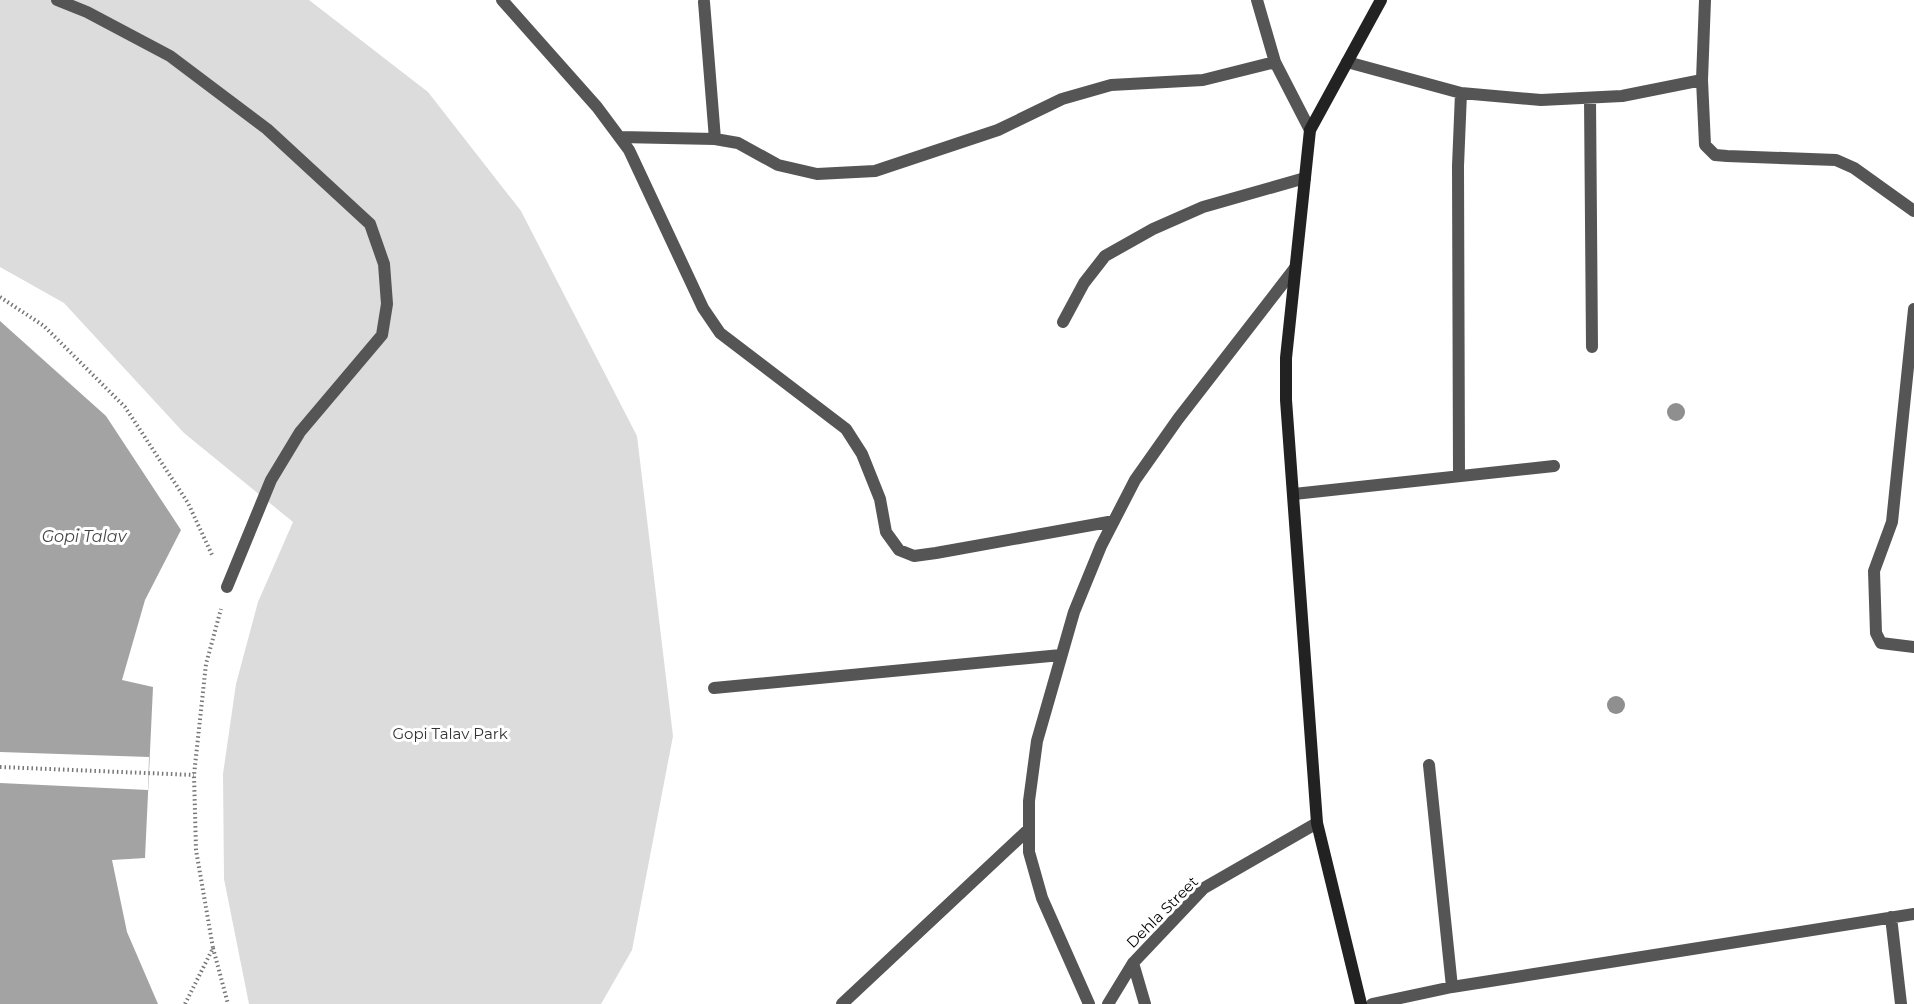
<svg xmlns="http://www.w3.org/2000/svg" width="1914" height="1004" font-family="Montserrat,sans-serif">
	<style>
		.green { fill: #dcdcdc }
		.water { fill: #a3a3a3 }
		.pier { fill: #fff }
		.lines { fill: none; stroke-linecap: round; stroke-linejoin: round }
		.path { stroke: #777; stroke-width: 4; stroke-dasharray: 1.5 3; stroke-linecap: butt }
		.lane { stroke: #555; stroke-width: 12 }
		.street { stroke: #555; stroke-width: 12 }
		.secondary { stroke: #222; stroke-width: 12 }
		.tree { fill: #8f8f8f }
		.labels { text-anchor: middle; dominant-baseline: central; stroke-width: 6; stroke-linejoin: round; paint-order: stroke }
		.park-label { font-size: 15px; fill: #333; stroke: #fff }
		.street-label { font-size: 15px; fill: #000; stroke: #fff }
		.water-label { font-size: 16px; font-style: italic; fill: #444; stroke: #fff }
	</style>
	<rect width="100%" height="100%" fill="#fff"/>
	<!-- green -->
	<path class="green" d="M0,0H309L428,92L521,211L637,436L673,736L632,950L601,1004H249L224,879L223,774L236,684L258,602L293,522L184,433L64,303L0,267Z"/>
	<!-- water -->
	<path class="water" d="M0,321L106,416L181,530L145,600L122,680L153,687L145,858L112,860L127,932L158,1004H0Z"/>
	<!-- pier -->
	<path class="pier" d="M0,752L149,757L148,790L0,783Z"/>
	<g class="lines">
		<!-- path -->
		<path class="path" d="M0,297L44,326L125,407L188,503L213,557
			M0,767L194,775
			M213,948L228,1004
			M185,1004L213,948L196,850L194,775L206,664L221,609"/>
		<!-- lane -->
		<path class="lane" d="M1914,309L1892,522L1874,571L1876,633L1881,643L1914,647"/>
		<!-- street -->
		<path class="street" d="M57,0L87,12L170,56L267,129L370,224L384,264L387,304L382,335L300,432L271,480L227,587
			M502,0L597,107L629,150L703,308L720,333L846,429L862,454L880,499L886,532L899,550L914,556L936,553L1114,521
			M1257,0L1275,62L1310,130
			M1705,0L1702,80L1705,145L1715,155L1727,156L1836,160L1854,168L1914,211
			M704,2L715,139
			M1347,62L1461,93L1541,100L1622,96L1702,80
			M1590,98L1592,347
			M620,137L715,139L738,143L778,165L817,174L875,171L998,130L1062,99L1111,85L1203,80L1275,62
			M1063,322L1084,283L1105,256L1153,229L1203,207L1305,178
			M1459,476L1458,166L1461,93
			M1294,494L1554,466
			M714,688L1061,655
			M1429,765L1452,987
			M1891,917L1901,1004
			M1133,963L1145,1004
			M842,1004L1029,829
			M1089,1004L1042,898L1029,852V801L1037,741L1074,612L1101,546L1135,480L1178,419L1295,268
			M1108,1004L1133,963L1204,888L1317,823
			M1372,1004L1452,987L1914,914"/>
		<!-- secondary -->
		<path class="secondary" d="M1361,1004L1317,823L1286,400V358L1310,130L1381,0"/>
	</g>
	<!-- trees -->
	<g class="tree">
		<circle cx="1676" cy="412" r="9"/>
		<circle cx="1616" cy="705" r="9"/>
	</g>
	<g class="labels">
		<!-- park labels -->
		<g class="park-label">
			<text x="450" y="733">Gopi Talav Park</text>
		</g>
		<!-- street labels -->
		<g class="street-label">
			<text transform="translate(1162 912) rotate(-45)">Dehla Street</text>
		</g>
		<!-- water labels -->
		<g class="water-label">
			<text x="84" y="536">Gopi Talav</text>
		</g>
	</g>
</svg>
